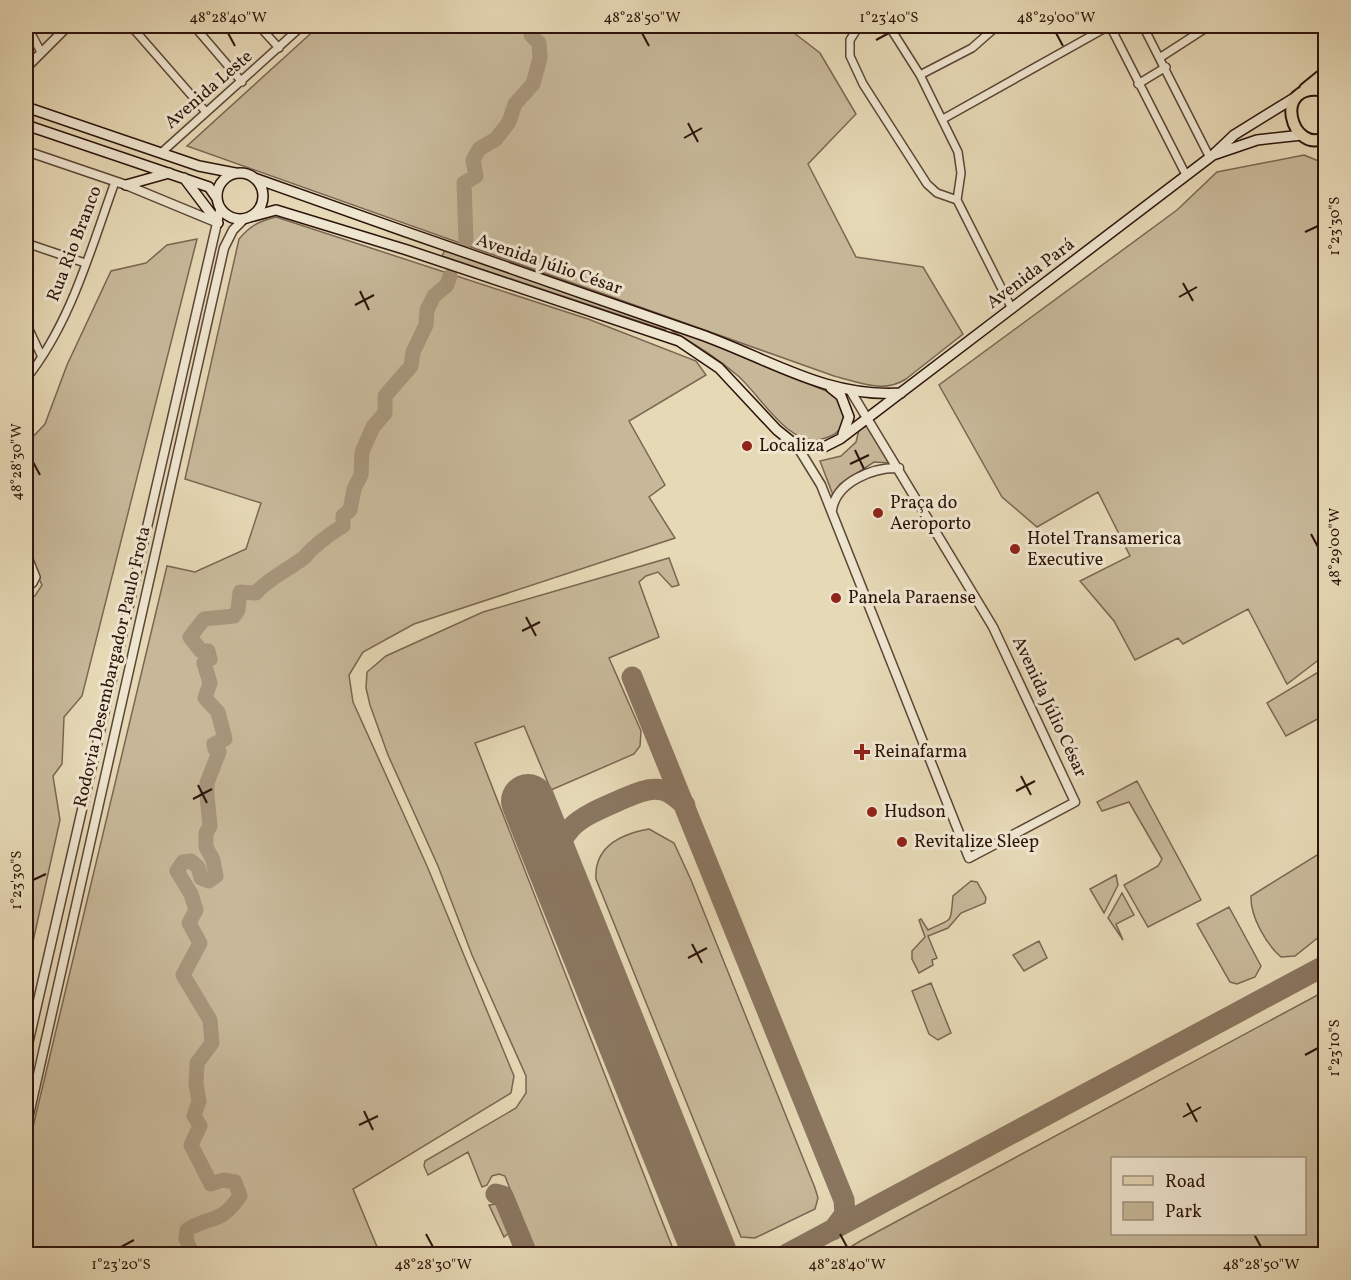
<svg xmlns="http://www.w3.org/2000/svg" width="1351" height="1280" font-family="Vollkorn,serif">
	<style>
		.green { fill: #c7b899; stroke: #7a6652; stroke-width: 1.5; fill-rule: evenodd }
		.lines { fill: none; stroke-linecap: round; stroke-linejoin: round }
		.river { stroke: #a7967c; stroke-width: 15 }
		.taxiway { stroke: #8a7660; stroke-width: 21 }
		.runway { stroke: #8a7660; stroke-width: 54 }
		.minor-casing { stroke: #5b4536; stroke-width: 10 }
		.tertiary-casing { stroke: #5b4536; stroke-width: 11 }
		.secondary-casing { stroke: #2d140b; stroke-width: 12 }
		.primary-casing { stroke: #2d140b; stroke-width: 14 }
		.minor { stroke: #efe6d0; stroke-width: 7 }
		.tertiary { stroke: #efe6d0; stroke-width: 8 }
		.secondary { stroke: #efe6d0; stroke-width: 9 }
		.primary { stroke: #e6d9b6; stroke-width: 10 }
		.ticks { fill: none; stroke: #2d140b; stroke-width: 2 }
		.poi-dot { fill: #8f2418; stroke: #efe6d0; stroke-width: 2 }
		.labels { text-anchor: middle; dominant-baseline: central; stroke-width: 6; stroke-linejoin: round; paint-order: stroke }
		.street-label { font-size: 18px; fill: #2d140b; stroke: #efe6d0 }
		.poi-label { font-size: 18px; fill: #2d140b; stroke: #efe6d0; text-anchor: start }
		.neatline { fill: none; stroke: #2d140b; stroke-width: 2 }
		.ticks-label { font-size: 15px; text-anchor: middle; fill: #2d140b }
	</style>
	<rect width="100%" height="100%" fill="#e6d9b6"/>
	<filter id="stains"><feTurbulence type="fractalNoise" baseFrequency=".00333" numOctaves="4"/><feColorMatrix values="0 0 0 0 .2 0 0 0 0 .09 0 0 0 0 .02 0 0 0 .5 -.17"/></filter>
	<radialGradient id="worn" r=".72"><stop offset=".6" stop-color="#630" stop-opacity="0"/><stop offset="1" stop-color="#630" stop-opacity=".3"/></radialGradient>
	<!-- green -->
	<path class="green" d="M319,26H785L820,53L856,114L808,164L856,257L923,267L963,334L906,379C883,394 858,382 834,376L187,146Z
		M1304,155L1326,164L1325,655L1287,684L1248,609L1183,644L1178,638L1135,660L1114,621L1080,581L1130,556L1098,492L1037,527L1002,497L939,385L1177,210L1217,172Z
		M276,217L588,319L696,361L706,375L629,421L665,485L649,497L675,538L414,624L363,652L349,675L353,702L427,866L514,1076L511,1093L353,1189L380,1254H26V1156L167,566L195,572L246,549L261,503L185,479L239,239C250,226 259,221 276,217Z
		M197,239L82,696L64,717L62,764L53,776L60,820L26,973V600L35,596L42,585L26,551V444L45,424L67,365L111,271L146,263L167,245Z
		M445,250L667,326L665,330L442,256Z
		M673,328L831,393L840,402L845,420C840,432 834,436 822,439C788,448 760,394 737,375C717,358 695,344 672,331Z
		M868,425L891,463L874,462L840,484L833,495L820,461L841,456L856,442L859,430Z
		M669,558L679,585L672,587L658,572L646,576L639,582L659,637L609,658L641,731L640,746L634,754L551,790L524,726L475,743L675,1254H535L505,1176L499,1174L492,1176L487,1185L482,1187L468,1152L428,1175L424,1166L425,1161L516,1108L526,1093V1076L472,955L438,866L388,755L370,705L366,688L367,672L386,656L483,612Z
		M1325,668V715L1286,736L1267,703Z
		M1137,781L1201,900L1148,927L1124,885L1158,866L1162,859L1129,802L1102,811L1097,802Z
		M649,829L674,843L691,880L815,1188L818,1198L815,1209L755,1238L741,1237L596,879C594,847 621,834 649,829Z
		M1325,850V932L1295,956L1281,957C1266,944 1250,916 1251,896Z
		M1116,875L1118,885L1104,913L1090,889Z
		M971,881L977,882L986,898L985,903L961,913L948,928L928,936L937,958L932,960L933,965L919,973L912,959V951L925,937L919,920L921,919L928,930C954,917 950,925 953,896Z
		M1122,893L1134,915L1116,924L1123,940L1108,918Z
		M1229,907L1261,966L1255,977L1237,984L1230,982L1197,924Z
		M1039,941L1047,958L1024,971L1013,955Z
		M931,983L951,1033L938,1040L929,1034L912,991Z
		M1325,991V1254H839L862,1240ZM1112,1158H1304V1234H1112Z
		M497,1204L510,1232L504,1237L489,1205Z"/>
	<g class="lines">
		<!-- river -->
		<path class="river" d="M466,240L464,183L476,176L473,160L479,149L496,139L509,122L515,104L533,84L540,58L539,43L531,35L534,26
			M192,1254L186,1239L187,1230C212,1214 219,1226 240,1196L235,1182L223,1180L211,1184L191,1145L200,1126L194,1116L199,1101L196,1084L197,1063L212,1043L210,1020L183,975L200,943L189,923L196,910L191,894L177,871L183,862L191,861L198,867L201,878L209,881L216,876L213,860L206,847V833L210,826L207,796V783L219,752L215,749L214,744L225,739L218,712L205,698L210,683L204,663L210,659L208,651H201L190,637L204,619L234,616L238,610L240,592L256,593C265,581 289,569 302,559C306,557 308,552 312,549C321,541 332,532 343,526V516L350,510L354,489L361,475L362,452L373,427L385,413V396L411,366L413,352L426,325L427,310L434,296L447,285L450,276"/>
		<!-- taxiway -->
		<path class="taxiway" d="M632,677L844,1200L845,1214L833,1230
			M558,876C552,829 581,817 618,801C632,795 647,787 662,790C671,792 678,799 685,805
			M496,1194L503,1196L527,1254
			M787,1254L1326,965"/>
		<!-- runway -->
		<path class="runway" d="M528,801L710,1254"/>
		<!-- minor casing -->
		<g class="minor-casing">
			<path id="minor" d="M27,26L41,52
				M131,26L206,112
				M194,26L242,82
				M259,26L279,48
				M859,26L850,40V56L863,84L927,184L937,193L957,200
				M889,26L920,75L958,152L961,173L957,200L1012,309
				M1110,26L1186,175
				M1143,26L1210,158
				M1161,57L1209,26
				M920,75L972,48L997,26
				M1138,84L1166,67
				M943,119L1109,26
				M161,153L302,26
				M26,243L85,263
				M26,323L41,355
				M26,379C71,323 91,248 115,182
				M26,552L36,577L33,583L26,588"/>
		</g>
		<!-- tertiary casing -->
		<g class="tertiary-casing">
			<path id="tertiary" d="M26,68L68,26
				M26,151L126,185L218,223
				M797,446L821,485L969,858L1075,802L993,627L850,390
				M832,510C836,482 873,467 899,468
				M26,1053L220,210
				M26,1128L224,248L233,230L244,219"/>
		</g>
		<!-- secondary casing -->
		<g class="secondary-casing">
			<path id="secondary" d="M26,107L199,166L235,173
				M26,125L209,187L216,197
				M1213,155L1257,140L1302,135
				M217 196a23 23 0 1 1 46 0a23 23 0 1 1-46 0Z
				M184,178L218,223
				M254,178C402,231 550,282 699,334C768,358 825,398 901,393
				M126,185L169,173
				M250,217L276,210L407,250L679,341L719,368L777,430L797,446L822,448L840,439L1213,155L1234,135L1294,98
				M831,388L841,396L849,417L843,434"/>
		</g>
		<!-- primary casing -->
		<g class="primary-casing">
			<path id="primary" d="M1305,89L1326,72
				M1326,91C1269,79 1292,157 1326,137"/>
		</g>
		<!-- minor -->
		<use href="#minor" class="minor"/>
		<!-- tertiary -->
		<use href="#tertiary" class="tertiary"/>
		<!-- secondary -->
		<use href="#secondary" class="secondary"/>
		<!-- primary -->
		<use href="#primary" class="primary"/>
	</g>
	<!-- ticks -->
	<path class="ticks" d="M228,33L235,46M642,33L649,46M1056,33L1063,46M876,40L889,33M688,123L698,142M684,138L702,128M1305,232L1318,226M1183,283L1193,301M360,291L369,310M1179,297L1197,287M355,305L374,295M855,450L864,469M33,462L40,475M850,464L869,455M1311,534L1318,547M526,617L536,636M522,631L540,622M1021,776L1031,795M198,785L207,803M1016,791L1035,781M193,799L212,789M33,880L46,874M692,944L702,963M688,958L707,948M1305,1055L1318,1048M1187,1103L1197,1122M364,1111L373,1130M1183,1117L1201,1107M359,1125L378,1116M426,1234L433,1247M840,1234L847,1247M1254,1234L1261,1247M121,1247L134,1240"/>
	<!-- markers -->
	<g class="poi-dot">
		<circle cx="747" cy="446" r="6"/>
		<circle cx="878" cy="513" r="6"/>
		<circle cx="1015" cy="549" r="6"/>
		<circle cx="836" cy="598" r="6"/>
		<path d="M859 743h6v6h6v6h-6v6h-6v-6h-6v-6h6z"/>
		<circle cx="872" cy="812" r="6"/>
		<circle cx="902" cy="842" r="6"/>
	</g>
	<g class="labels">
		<!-- street labels -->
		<g class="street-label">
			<text transform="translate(209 90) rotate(-41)">Avenida Leste</text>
			<text transform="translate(75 244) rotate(-69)">Rua Rio Branco</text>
			<text transform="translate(549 265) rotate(19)">Avenida Júlio César</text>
			<text transform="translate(1031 274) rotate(-37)">Avenida Pará</text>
			<text transform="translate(113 667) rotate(-77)">Rodovia Desembargador Paulo Frota</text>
			<text transform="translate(1049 707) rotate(65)">Avenida Júlio César</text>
		</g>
		<!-- poi labels -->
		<g class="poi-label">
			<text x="759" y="446">Localiza</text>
			<text x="890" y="503">Praça do<tspan x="890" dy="21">Aeroporto</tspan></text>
			<text x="1027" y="539">Hotel Transamerica<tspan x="1027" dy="21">Executive</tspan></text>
			<text x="848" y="598">Panela Paraense</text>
			<text x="874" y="752">Reinafarma</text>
			<text x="884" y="812">Hudson</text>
			<text x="914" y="842">Revitalize Sleep</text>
		</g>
	</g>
	<!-- margin -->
	<rect width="1351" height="1280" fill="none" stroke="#e6d9b6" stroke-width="66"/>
	<!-- legend -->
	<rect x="1111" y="1157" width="195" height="78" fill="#efe6d0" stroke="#a19281" stroke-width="1.5"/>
	<rect x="1123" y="1176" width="30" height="9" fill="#e6d9b6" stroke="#a19281" stroke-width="1.5"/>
	<text x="1165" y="1187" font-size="18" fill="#2d140b">Road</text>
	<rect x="1123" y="1202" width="30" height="18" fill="#c7b899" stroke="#a19281" stroke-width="1.5"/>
	<text x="1165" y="1217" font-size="18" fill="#2d140b">Park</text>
	<rect x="33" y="33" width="1285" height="1214" class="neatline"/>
	<g class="ticks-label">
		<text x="228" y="22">48°28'40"W</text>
		<text x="642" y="22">48°28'50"W</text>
		<text x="889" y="22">1°23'40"S</text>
		<text x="1056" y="22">48°29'00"W</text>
		<text transform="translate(1334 226) rotate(-90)" y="5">1°23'30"S</text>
		<text transform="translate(16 462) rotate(-90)" y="5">48°28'30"W</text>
		<text transform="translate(1334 547) rotate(-90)" y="5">48°29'00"W</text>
		<text transform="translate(16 880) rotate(-90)" y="5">1°23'30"S</text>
		<text transform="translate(1334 1048) rotate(-90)" y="5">1°23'10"S</text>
		<text x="121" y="1269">1°23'20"S</text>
		<text x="433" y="1269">48°28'30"W</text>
		<text x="847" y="1269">48°28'40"W</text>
		<text x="1261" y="1269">48°28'50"W</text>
	</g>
	<rect width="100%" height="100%" filter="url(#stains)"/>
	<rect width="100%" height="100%" fill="url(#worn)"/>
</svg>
